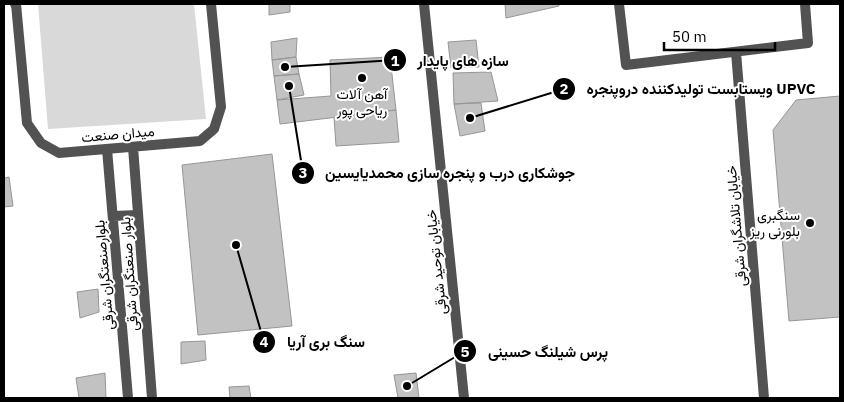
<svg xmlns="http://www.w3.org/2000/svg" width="844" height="402" font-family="'IBM Plex Sans',Vazirmatn,sans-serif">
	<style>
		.green { fill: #d9d9d9 }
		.building { fill: #c2c2c2; stroke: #969696 }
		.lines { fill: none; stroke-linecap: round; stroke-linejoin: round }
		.minor { stroke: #525252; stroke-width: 10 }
		.tertiary { stroke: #525252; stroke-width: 10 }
		.poi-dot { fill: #000; stroke: #fff; stroke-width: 2 }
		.labels { text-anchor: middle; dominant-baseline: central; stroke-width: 4; stroke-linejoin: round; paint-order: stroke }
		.poi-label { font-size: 14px; fill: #000; stroke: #fff }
		.street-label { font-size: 14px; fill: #000; stroke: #fff }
		.leader { fill: none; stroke: #000; stroke-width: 2 }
		.callout-dot { fill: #000; stroke: #fff; stroke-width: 2 }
		.mark-label { font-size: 15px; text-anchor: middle; font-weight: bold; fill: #fff }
		.callout-label { font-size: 15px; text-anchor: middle; font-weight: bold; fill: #000; stroke: #fff; stroke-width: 4; stroke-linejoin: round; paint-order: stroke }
	</style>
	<rect width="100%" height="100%" fill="#fff"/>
	<!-- green -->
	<path class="green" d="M38,4H194L206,119L48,129Z"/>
	<!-- building -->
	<path class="building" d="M269,4H290V12L269,15Z
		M505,4H559V6L506,18Z
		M297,38L296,57L272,60L271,42Z
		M476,40L479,67L451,68L448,42Z
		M296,57L299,74L274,76L272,60Z
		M390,57L396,110L280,124L277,100L331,96L330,60Z
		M491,72L498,101L454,104L453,73Z
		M299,74L304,95L277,100L274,76Z
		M840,96V317L789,321L773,130L796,100Z
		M481,103L485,131L460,136L454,104Z
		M396,110L399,142L336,146L334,117Z
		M272,154L292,326L198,335L182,165Z
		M9,177L13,206L4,207V178Z
		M98,289L99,312L80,318L77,292Z
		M205,341L206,360L181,364V342Z
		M105,373L106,398H79L76,378Z
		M416,373L419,398H398L394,375Z
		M249,386L251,398H230L229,387Z"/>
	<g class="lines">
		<!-- minor -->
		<path class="minor" d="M16,4L27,123L41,143L59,153L200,141L214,129L221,107L211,4
			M424,4L464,398
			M619,4L626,65L808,43L805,4
			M736,52L764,398
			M133,147L152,398
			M107,149L128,398
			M113,216L138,215"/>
		<!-- tertiary -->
		<path class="tertiary" d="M15,4H16"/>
	</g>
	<!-- markers -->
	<g class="poi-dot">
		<circle cx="362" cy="78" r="5"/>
		<circle cx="810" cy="223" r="5"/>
	</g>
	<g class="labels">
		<!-- poi labels -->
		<g class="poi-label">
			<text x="362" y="94">آهن آلات<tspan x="362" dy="16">ریاحی پور</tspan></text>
			<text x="800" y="215" text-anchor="end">سنگبری<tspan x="800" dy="16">بلورنی ریز</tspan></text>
		</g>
		<!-- street labels -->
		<g class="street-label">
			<text transform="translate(118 134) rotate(-5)">میدان صنعت</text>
			<text transform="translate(736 226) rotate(-95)">خیابان تلاشگران شرقی</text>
			<text transform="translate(436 262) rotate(-96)">خیابان توحید شرقی</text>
			<text transform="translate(129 274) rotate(-94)">بلوار صنعتگران شرقی</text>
			<text transform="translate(104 275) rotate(-95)">بلوارصنعتگران شرقی</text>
		</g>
	</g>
	<!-- callouts -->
	<path class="leader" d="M285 67L395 60M470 118L564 89M289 86L303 173M236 245L264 342M407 386L465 351"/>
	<g class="callout-dot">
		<circle cx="285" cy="67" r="5"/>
		<circle cx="470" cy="118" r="5"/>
		<circle cx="289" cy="86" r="5"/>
		<circle cx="236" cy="245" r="5"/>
		<circle cx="407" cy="386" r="5"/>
		<circle cx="395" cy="60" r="12"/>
		<circle cx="564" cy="89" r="12"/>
		<circle cx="303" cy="173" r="12"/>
		<circle cx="264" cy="342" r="12"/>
		<circle cx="465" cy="351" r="12"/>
	</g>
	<g class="mark-label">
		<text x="395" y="66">1</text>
		<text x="564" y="94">2</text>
		<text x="303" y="178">3</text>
		<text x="264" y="347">4</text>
		<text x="465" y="357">5</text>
	</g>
	<g class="callout-label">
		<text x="463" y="66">سازه های پایدار</text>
		<text x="701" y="94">ویستابست تولیدکننده دروپنجره UPVC</text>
		<text x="450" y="178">جوشکاری درب و پنجره سازی محمدیایسین</text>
		<text x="326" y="347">سنگ بری آریا</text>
		<text x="548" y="357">پرس شیلنگ حسینی</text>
	</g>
	<!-- border -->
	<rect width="844" height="402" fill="none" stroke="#000000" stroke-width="10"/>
	<!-- scale -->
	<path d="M664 42v8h111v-8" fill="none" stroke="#000000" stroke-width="2.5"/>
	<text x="672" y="42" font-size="15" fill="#000000" stroke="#ffffff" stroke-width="4" paint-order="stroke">50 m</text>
</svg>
